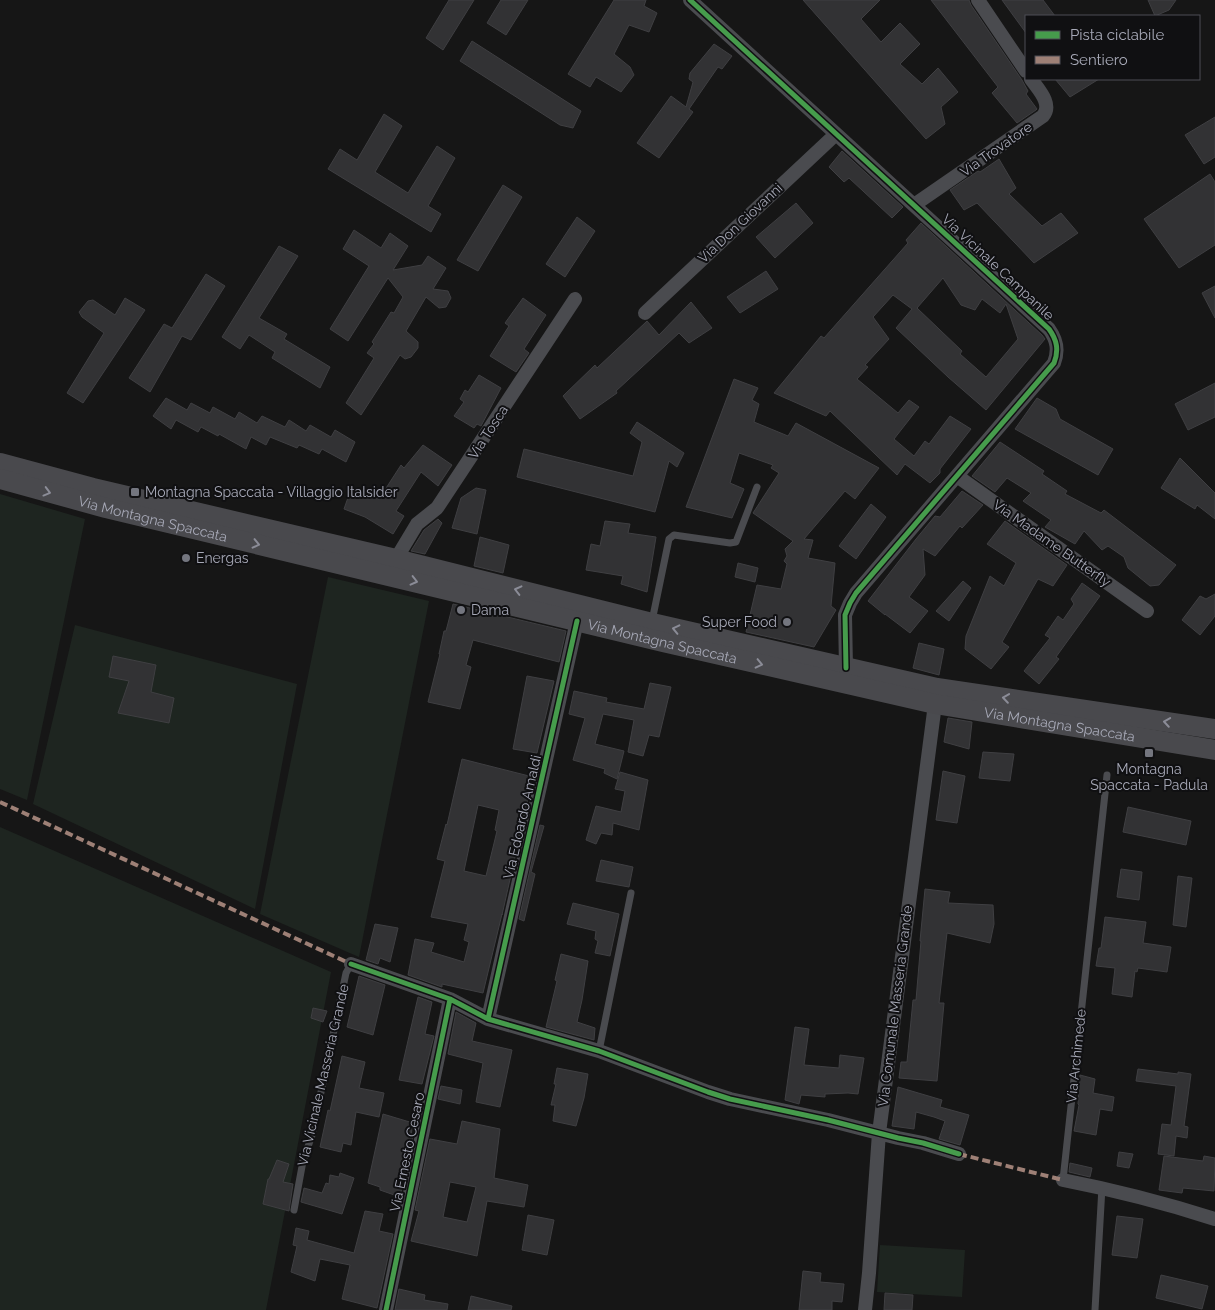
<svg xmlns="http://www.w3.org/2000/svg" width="1215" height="1310" font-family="Raleway,sans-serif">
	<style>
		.green { fill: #1e2520 }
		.building { fill: #323234; stroke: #3f3f42; fill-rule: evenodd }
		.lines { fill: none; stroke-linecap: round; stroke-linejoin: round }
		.service { stroke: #4a4b4f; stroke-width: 7 }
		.minor { stroke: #4a4b4f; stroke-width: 14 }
		.secondary { stroke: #49494d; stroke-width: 20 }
		.quiet { stroke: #9e8076; stroke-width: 4; stroke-dasharray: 8 4; stroke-linecap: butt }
		.cycleway-casing { stroke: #101012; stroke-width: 8 }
		.cycleway { stroke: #469c4c; stroke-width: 5 }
		.oneway { stroke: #8b8c97 }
		.poi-dot { fill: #74767f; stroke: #101012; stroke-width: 2 }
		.labels { text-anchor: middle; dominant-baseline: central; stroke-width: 4; stroke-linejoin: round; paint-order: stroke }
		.street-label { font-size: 14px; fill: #a7a9b7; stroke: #101012 }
		.poi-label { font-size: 14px; fill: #a7a9b7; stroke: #101012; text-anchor: start }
	</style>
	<rect width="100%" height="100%" fill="#161616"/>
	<!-- green -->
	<path class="green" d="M0,494L85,519L27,800L0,789Z
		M328,577L429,601L359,957L260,914Z
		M75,625L297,684L255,909L33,804Z
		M0,827L331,972L266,1310H0Z
		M880,1245L965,1250L962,1297L877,1292Z"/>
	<!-- building -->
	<path class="building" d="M449,0H474L443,50L426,38Z
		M501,0H528L506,35L487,23Z
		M614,0H646L644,6L657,13L649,32L629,25L614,54L630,67L634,75L621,92L596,77L590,87L568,74Z
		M803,0H880L861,19L881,42L900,23L920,44L900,64L922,84L938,68L958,92L941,107L945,124L926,139Z
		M931,0H969L971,5L1022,80L1028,91L1026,94L1037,109L1036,110L1017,123L992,93L998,87Z
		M1002,0H1043L1055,16H1026V33Z
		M1148,0H1176L1169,10L1155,16Z
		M472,41L581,111L573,128L560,125L460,61Z
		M714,44L732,56L722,69L718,67L689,109L693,112L659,158L637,143L671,96L686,107L693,82L689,79L690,73Z
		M1055,79H1099L1070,97Z
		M384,114L402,126L375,172L408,193L437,146L455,158L428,206L441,214L431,232L328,169L340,149L357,160Z
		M1215,117V157L1204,164L1185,135Z
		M842,151L903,207L892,218L849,178L844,182L829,167Z
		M999,159L1016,188L1009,194L1042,226L1061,213L1078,233L1034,263L977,203L964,210L950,190L978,171L980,172Z
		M1210,174L1215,182V245L1179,268L1144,219Z
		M503,185L522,197L478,271L457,260Z
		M796,203L813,223L775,258L756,237Z
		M577,217L595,231L565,277L546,264Z
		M921,223L1042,335L1045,339L986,410L948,377L896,328L912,309L893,295L873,317L889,339L865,365L868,367L857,379L898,413L909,400L919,407L894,439L914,456L925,441L929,444L950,416L971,429L940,469V473L930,483L905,464L897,475L830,411L826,416L774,393L821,336L824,338L908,243L906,240ZM943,278L961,305L975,310L982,299L1000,313L1006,304L1018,339L986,377L960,354L962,351L917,308Z
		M354,230L381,248L390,233L408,246L393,270L422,265L428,256L446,268L433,289L448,291L451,298L446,307L439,308L426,297L406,331L418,342V348L411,357L405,359L400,355L361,415L346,403L374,358L367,353L374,344L372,342L391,312L394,313L403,297L388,278L348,341L330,329L369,266L343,249Z
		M279,246L298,256L259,318L287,334L284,339L330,367L320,388L272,358L275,352L249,335L240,349L222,337Z
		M766,271L778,289L740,313L727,297Z
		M206,274L225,286L191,340L182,336L150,392L129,378L164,324L172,328Z
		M1215,286V318L1202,293Z
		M125,298L145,310L83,403L67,393L104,333L82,317L79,312L88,301L93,300L115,315Z
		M523,298L546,315L524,349L529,353L516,372L490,356L509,326L505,323Z
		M691,302L712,328L689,343L679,333L616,391L617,393L580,419L563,396L595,365L597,368L646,322L647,321L659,335Z
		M479,375L501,388L481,426L477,424L474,428L454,416L464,402L460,399L465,390L468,392Z
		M734,379L758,388L752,400L759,404L754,422L788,436L796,423L879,468L855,499L845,491L804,539L813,540L808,558L835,563L831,606L836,610L814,647L746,632L757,585L781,589L787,564L784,561L787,556L785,549L793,541L753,513L779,473L771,468L773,465L739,453L730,483L744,489L732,518L686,507Z
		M1215,383V417L1188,430L1175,404Z
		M166,398L187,410L191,403L210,413L213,407L235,419L239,412L257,423L262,416L285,427L289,420L306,431L310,425L331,437L335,430L355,442L346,462L322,449L319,454L299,445L297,448L270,437L266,445L251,437L246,449L219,434L218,436L201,427L198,432L176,420L171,429L153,416Z
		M1037,398L1056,409L1060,419L1113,449L1098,475L1015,429Z
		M637,422L684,453L677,467L669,461L655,512L517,477L524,449L633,476L642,442L630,433Z
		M1000,442L1044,471L1042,474L1067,491L1065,494L1101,513L1104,510L1176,565L1159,585L1150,586L1128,568L1124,557L1108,546L1102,550L1084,531L1075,544L1045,527L1051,520L1023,501L1031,493L1007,478L995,492L972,476Z
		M423,445L452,465L438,486L421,472L396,511L404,516L393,534L365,517L344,509L351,489L379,499L401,465L404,468Z
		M1180,458L1215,493V519L1197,505L1195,509L1161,488Z
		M476,488L486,490L477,534L452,528L461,498Z
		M962,491L983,505L962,528L960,526L935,556L923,549L925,575L909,597L928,611L910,633L885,614V615L868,601L916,539L935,516L940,517Z
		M871,504L886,517L856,559L839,546Z
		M438,519L442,523L425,554L411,551L424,530Z
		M605,521L630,524L628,533L656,537L647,592L621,584L623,576L586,570L591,544L600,546Z
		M1005,521L1067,565L1053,586L1038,579L1002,642L1009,647L991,669L965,649L966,636L990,576L1004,586L1016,563L987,544Z
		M480,537L509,545L503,573L474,566Z
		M738,563L758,568L755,582L735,577Z
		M963,581L971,588L949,621L936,611Z
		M1082,583L1100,596L1056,657L1059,659L1039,684L1024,671L1050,638L1045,635L1058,616L1063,620L1074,604L1071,599Z
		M1215,594V616L1200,635L1182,620L1200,596L1206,599Z
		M453,604L566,631L559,662L473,640L466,665L471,667L460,709L428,702L440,654H439L444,631H446Z
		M919,643L944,649L939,675L913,668Z
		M113,656L156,665L151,692L174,698L169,723L118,713L129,681L109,677Z
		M527,676L554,681L537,753L513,749Z
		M650,683L671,687L659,737L649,735L643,756L628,752L634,720L603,714L595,744L624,751L617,779L604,773L605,769L573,760L585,718L569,714L574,691L607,698L606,702L644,709Z
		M948,718L972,722L969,749L944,742Z
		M983,752L1014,754L1010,781L979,778Z
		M462,759L533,777L502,915V914L483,993L442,984V987L408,975L415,939L434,943L431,952L464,962L469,942L464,940L468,924L431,917L445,861L437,859L446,824L447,825ZM478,805L499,810L495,830L497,831L486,876L464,871Z
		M943,771L965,776L957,823L936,820Z
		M620,772L648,780L639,830L613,823L612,835L601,833L596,844L586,840L596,806L621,812L625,791L615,789Z
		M1128,807L1191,821L1186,845L1123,832Z
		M540,825L544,826L531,872L535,874L524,921L519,919Z
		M601,860L633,867L629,887L596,881Z
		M1121,869L1142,872L1139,900L1117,897Z
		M1178,876L1192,878L1186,927L1173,925Z
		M925,889L950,892L948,903L993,905L994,924L990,943L947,933L939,1003H944L937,1081L899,1078L901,1062H907L913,1000H916L921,941H920Z
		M573,903L619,914L610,956L595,953L598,941L595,939L596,931L567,924Z
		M1105,917L1146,922L1143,943L1171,947L1167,972L1138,968L1137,972L1135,971L1132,997L1112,994L1115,968L1096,966L1099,948H1101Z
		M375,924L398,928L390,962L380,958L378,964L366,960Z
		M561,954L588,961L582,1000L577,1022L595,1028L594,1040L546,1027L557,981L555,980Z
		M359,976L385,985L373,1035L347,1027Z
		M418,997L432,1002L425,1034L434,1036L422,1084L399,1080Z
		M313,1008L327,1011L323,1022L311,1018Z
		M456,1012L476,1023L472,1041L512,1050L500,1107L476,1102L483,1063L448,1054Z
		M795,1027L809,1029L804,1065L839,1068L840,1055L864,1058L858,1094L848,1093L825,1094V1097L801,1095L799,1104L785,1100Z
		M342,1056L365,1062L359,1088L384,1093L379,1117L356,1112L351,1145L343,1143L341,1152L320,1147L328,1110L330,1111Z
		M557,1068L588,1074L584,1098L576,1126L553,1121L555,1105H551L556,1084H554Z
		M1138,1069L1178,1074V1072L1191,1074L1184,1126L1188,1127L1187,1138L1176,1136L1174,1156L1158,1154L1162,1124L1171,1125L1176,1086L1136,1081Z
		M1080,1075L1095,1079L1093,1093L1114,1097L1112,1111L1100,1109L1096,1135L1074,1131L1079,1105L1078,1104Z
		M441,1086L462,1090L460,1104L438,1099Z
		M898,1087L942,1100L940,1107L969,1115L960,1145L939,1139L945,1121L934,1117L916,1112L914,1129L892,1126Z
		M383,1114L413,1123L411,1135L413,1136L400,1197L380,1190V1187L368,1183Z
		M462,1121L500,1129L494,1178L528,1185L524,1207L487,1201L477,1256L411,1241L419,1211L415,1210L430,1139L457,1144ZM450,1182L476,1187L467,1222L443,1217Z
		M1119,1152L1133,1154L1129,1168L1117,1166Z
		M1164,1156L1203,1161L1204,1156L1215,1158L1214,1191L1183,1188L1182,1193L1159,1190Z
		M277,1160L289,1164L283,1182L293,1184L289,1211L263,1204L268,1179H269Z
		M1070,1163L1092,1168L1090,1177L1069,1172Z
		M340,1173L354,1178L342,1214L301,1202L304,1188L322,1193L326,1183L329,1184L330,1175L339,1177Z
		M365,1211L383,1214L379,1231L393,1234L377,1308L342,1299L350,1265L320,1259L315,1281L291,1272L297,1246L293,1245L296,1228L309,1231L307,1240L354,1253Z
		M528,1215L554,1220L547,1255L522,1250Z
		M1117,1216L1143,1219L1137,1258L1112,1255Z
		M803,1271L821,1273L820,1282L844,1284L842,1302L832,1301V1310H799Z
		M1161,1275L1208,1286L1202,1309L1156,1298Z
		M399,1289L425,1295L424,1300L448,1304L447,1310H395Z
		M885,1293L913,1295L912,1310H884Z
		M471,1296L512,1306L511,1310H468Z"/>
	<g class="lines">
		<!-- service -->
		<path class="service" d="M652,621L669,539L674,535L730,543L736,542L757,487
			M599,1051L631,893
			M1063,1180L1107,775
			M294,1210L303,1161L312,1135L346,973L351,964
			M1095,1310L1102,1187"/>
		<!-- minor -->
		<path class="minor" d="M690,0L1049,329C1057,340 1059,350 1054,363L856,593L850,603L845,615L846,668
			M978,0L1026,71
			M914,205L1043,116C1053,104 1038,89 1031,79
			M645,313L836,134
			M957,476L1147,611
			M396,559L417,524L437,508L575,299
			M351,964L450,999L488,1019L599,1051L708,1092L730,1099L828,1120L898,1138L923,1143L959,1154
			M488,1019L577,621
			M1063,1180C1114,1190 1165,1203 1215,1219
			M386,1310L450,999
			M865,1310L869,1273L879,1133L935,704"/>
		<!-- secondary -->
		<g class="secondary">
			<path d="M0,463L93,488L396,559L652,623L937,688L1215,729"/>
			<path id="s1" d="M0,479L106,508L663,642L935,704L1215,750"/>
		</g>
		<!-- quiet -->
		<path class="quiet" d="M0,802L351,964
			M959,1154L1063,1180"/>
		<!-- cycleway casing -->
		<g class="cycleway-casing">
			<path id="cycleway" d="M690,0L1049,329C1057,340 1059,350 1054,363L856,593L850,603L845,615L846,668
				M351,964L450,999L488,1019L599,1051L708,1092L730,1099L828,1120L898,1138L923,1143L959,1154
				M488,1019L577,621
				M386,1310L450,999"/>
		</g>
		<!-- cycleway -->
		<use href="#cycleway" class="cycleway"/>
	</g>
	<!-- one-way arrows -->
	<defs><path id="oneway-chevron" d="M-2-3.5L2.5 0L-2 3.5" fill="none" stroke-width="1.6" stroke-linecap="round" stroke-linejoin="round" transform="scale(1.25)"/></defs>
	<g class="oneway">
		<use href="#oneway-chevron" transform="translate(47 492) rotate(15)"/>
		<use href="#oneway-chevron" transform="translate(256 544) rotate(13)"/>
		<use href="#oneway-chevron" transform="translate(414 581) rotate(14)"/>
		<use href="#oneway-chevron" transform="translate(518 590) rotate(-166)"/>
		<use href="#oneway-chevron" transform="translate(676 629) rotate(-167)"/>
		<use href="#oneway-chevron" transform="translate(759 664) rotate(13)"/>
		<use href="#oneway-chevron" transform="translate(1006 698) rotate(-172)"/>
		<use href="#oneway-chevron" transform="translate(1167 722) rotate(-171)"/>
	</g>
	<!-- markers -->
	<g class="poi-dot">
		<rect x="130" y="487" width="10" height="10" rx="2.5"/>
		<circle cx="186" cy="558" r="5"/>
		<circle cx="461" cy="610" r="5"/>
		<circle cx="787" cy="622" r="5"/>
		<rect x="1144" y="748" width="10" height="10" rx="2.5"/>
	</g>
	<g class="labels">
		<!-- street labels -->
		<g class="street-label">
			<text transform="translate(996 149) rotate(-35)">Via Trovatore</text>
			<text transform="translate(740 223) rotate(-43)">Via Don Giovanni</text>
			<text transform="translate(998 267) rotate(43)">Via Vicinale Campanile</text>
			<text transform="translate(488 432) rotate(-57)">Via Tosca</text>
			<text stroke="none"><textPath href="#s1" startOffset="158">Via Montagna Spaccata</textPath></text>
			<text transform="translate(1052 543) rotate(35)">Via Madame Butterfly</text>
			<text stroke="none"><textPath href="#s1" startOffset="682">Via Montagna Spaccata</textPath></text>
			<text stroke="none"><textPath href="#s1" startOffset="1088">Via Montagna Spaccata</textPath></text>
			<text transform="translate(522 817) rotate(-77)">Via Edoardo Amaldi</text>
			<text transform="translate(895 1006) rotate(-83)">Via Comunale Masseria Grande</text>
			<text transform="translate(1076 1056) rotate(-84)">Via Archimede</text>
			<text transform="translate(323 1075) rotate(-77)">Via Vicinale Masseria Grande</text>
			<text transform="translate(407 1152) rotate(-78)">Via Ernesto Cesaro</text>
		</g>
		<!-- poi labels -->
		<g class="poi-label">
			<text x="145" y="492">Montagna Spaccata - Villaggio Italsider</text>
			<text x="196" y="558">Energas</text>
			<text x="471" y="610">Dama</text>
			<text x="777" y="622" text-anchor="end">Super Food</text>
			<text x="1149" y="769" text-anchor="middle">Montagna<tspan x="1149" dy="16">Spaccata - Padula</tspan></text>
		</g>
	</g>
	<!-- legend -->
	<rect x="1025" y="15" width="175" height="65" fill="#101012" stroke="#4c4d54"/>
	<rect x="1035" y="31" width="25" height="8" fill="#469c4c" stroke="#4c4d54"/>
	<text x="1070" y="40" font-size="15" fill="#a7a9b7">Pista ciclabile</text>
	<rect x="1035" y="56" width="25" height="8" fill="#9e8076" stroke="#4c4d54"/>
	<text x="1070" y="65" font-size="15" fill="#a7a9b7">Sentiero</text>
</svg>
